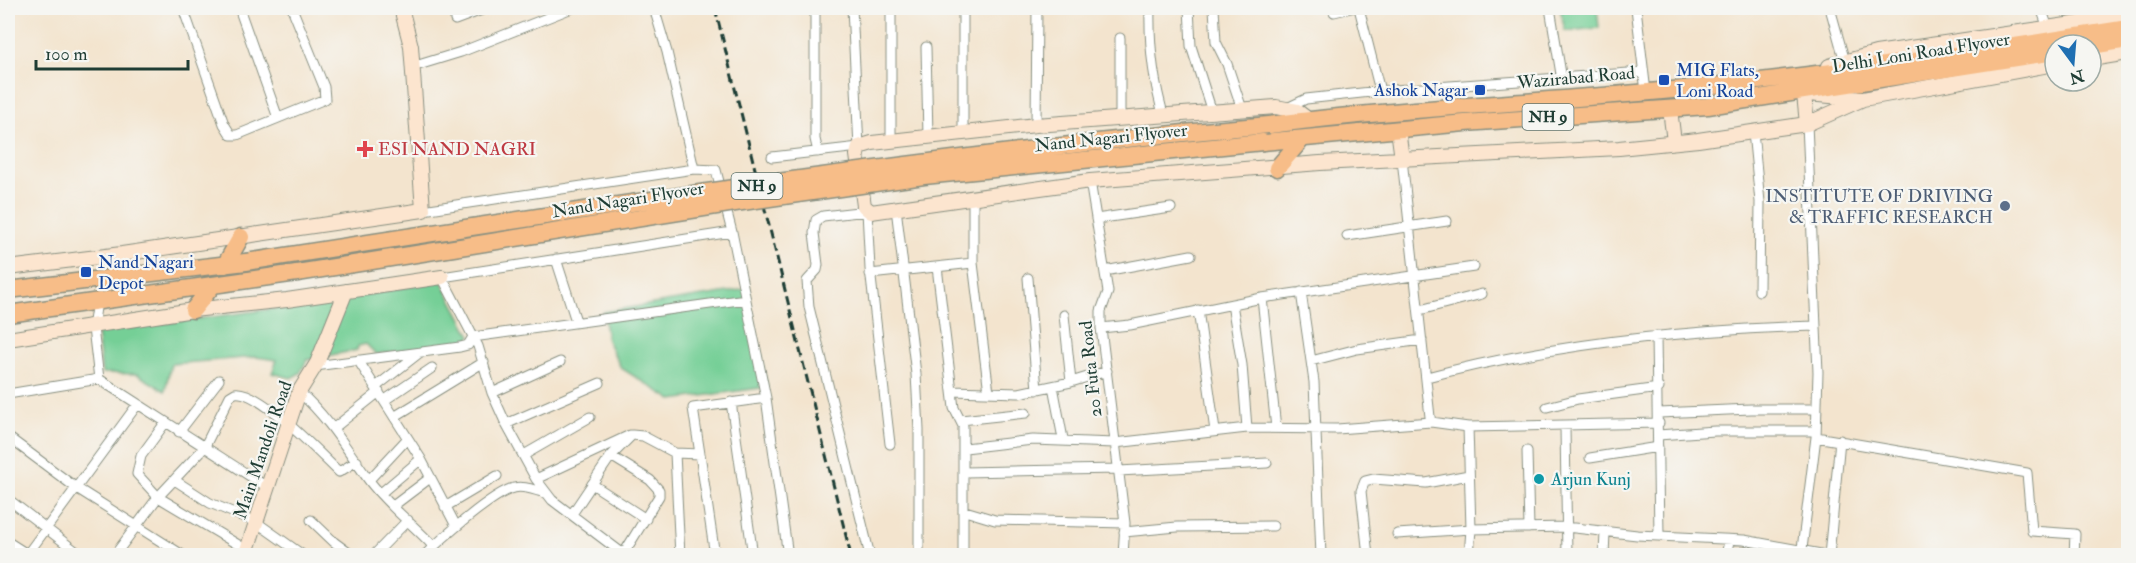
<svg xmlns="http://www.w3.org/2000/svg" width="2136" height="563" font-family="'IM FELL Double Pica',serif">
	<style>
		.green { fill: #74cf96; stroke: #4a8665; stroke-width: 1.5 }
		.lines { fill: none; stroke-linecap: round; stroke-linejoin: round }
		.street-casing { stroke: #899081; stroke-width: 11 }
		.secondary-casing { stroke: #899081; stroke-width: 16 }
		.highway-casing { stroke: #899081; stroke-width: 19 }
		.street { stroke: #fff; stroke-width: 9 }
		.secondary { stroke: #fce5cf; stroke-width: 14 }
		.highway { stroke: #f7bd88; stroke-width: 16 }
		.rail { stroke: #1f3d34; stroke-width: 3; stroke-dasharray: 9 4.5; stroke-linecap: butt }
		.highway-bridge-casing { stroke: #899081; stroke-width: 19; stroke-linecap: butt }
		.highway-bridge { stroke: #f7bd88; stroke-width: 16 }
		.transit-dot { fill: #1a4fb4; stroke: #f6f6f2; stroke-width: 2 }
		.health-dot { fill: #e0444e; stroke: #f6f6f2; stroke-width: 2 }
		.service-dot { fill: #5c6f8a; stroke: #f6f6f2; stroke-width: 2 }
		.culture-dot { fill: #0f9aa8; stroke: #f6f6f2; stroke-width: 2 }
		.labels { text-anchor: middle; dominant-baseline: central; stroke-width: 4.5; stroke-linejoin: round; paint-order: stroke }
		.shield { fill: #f6f6f2; stroke: #60746d; stroke-width: 1.5 }
		.shield-label { font-size: 16px; font-weight: bold; fill: #1f3d34 }
		.street-label { font-size: 18px; fill: #1f3d34; stroke: #f6f6f2 }
		.transit-label { font-size: 18px; fill: #164399; stroke: #f6f6f2; text-anchor: start }
		.health-label { font-size: 18px; fill: #be3a42; stroke: #f6f6f2; text-anchor: start }
		.service-label { font-size: 18px; fill: #4e5e75; stroke: #f6f6f2; text-anchor: end }
		.culture-label { font-size: 18px; fill: #0d838f; stroke: #f6f6f2; text-anchor: start }
	</style>
	<rect width="100%" height="100%" fill="#f6f6f2"/>
	<filter id="ink" filterUnits="userSpaceOnUse"><feTurbulence type="fractalNoise" baseFrequency=".0167" numOctaves="2"/><feDisplacementMap in="SourceGraphic" scale="12" xChannelSelector="R" yChannelSelector="G"/><feConvolveMatrix kernelMatrix="1 2 1 2 8 2 1 2 1" color-interpolation-filters="sRGB"/></filter>
	<filter id="wash" filterUnits="userSpaceOnUse"><feTurbulence type="fractalNoise" baseFrequency=".008" numOctaves="4" result="noise"/><feDisplacementMap in="SourceGraphic" scale="24" xChannelSelector="R" yChannelSelector="G"/><feGaussianBlur stdDeviation="1.35" result="paint"/><feColorMatrix in="noise" values="0 0 0 0 0 0 0 0 0 0 0 0 0 0 0 0 0 1.4 0 .05"/><feComposite in="paint" operator="in"/></filter>
	<g filter="url(#wash)">
		<rect width="100%" height="100%" fill="#f3e4ce"/>
		<!-- green -->
		<path class="green" d="M1560,8H1597L1599,28L1565,31Z
			M441,280L471,336L465,344L376,354L366,344L358,346L357,350L307,360L300,373L291,378L272,373L277,360L256,357L171,364L165,391L137,374L102,373L97,332L334,301Z
			M746,289L767,387L672,400L621,368L607,340L603,312Z"/>
	</g>
	<g filter="url(#ink)">
		<g class="lines">
			<!-- street casing -->
			<g class="street-casing">
				<path id="street" d="M183,8L224,124L231,135H237L325,99L324,87L292,8
					M239,8L278,118
					M654,8L667,52L694,169
					M815,8V139L818,152
					M963,8V134
					M1150,8C1149,46 1153,80 1164,117
					M1189,8L1191,46L1212,112
					M1214,8L1216,42L1227,64L1242,109
					M1359,8L1380,91
					M1550,8L1562,80
					M1636,8L1646,92
					M1830,8L1845,62
					M2041,8L2048,28
					M1334,12L1351,8
					M455,20L487,8
					M926,47L928,137
					M412,67L461,52L572,8
					M1287,108L1306,99L1380,91L1643,72
					M1120,120V38
					M1036,125L1037,8
					M1753,132L1760,202L1759,291
					M891,141V8
					M772,157L859,147L852,8
					M1402,159L1430,417L1431,422L1468,427L1471,529L1566,527L1637,535L1744,540L1832,556
					M1090,181L1108,292L1101,311V328L1125,523L1123,556
					M973,197V263L989,392
					M896,208L916,374L919,430V556
					M423,210L694,169L716,170L732,232L766,398
					M1096,219L1171,208
					M1347,236L1447,221
					M556,259L576,321
					M937,267L954,408L963,426V556
					M1105,271L1191,255
					M870,274L973,263
					M1028,278L1037,390
					M1301,292L1314,382L1321,556
					M1262,298L1276,428
					M97,301L93,328L99,379
					M1232,304L1242,365L1247,428
					M1198,310L1215,431
					M1420,310L1482,294
					M1064,315L1071,382
					M1101,328L1130,325L1262,298L1474,267
					M1656,336L1659,536
					M473,337L746,299
					M358,360L421,459L456,526
					M1311,361L1357,349L1422,340
					M315,366L460,347L468,345L473,337
					M1427,377C1554,343 1685,330 1816,326
					M377,386L418,354
					M1053,386L1063,439
					M952,391L1019,393L1071,382L1107,371
					M299,392C328,417 346,448 368,479C386,504 413,524 433,546
					M492,393L560,362
					M8,394L99,379L267,487
					M385,400L432,368
					M731,402L753,556
					M1547,407L1578,399L1659,388
					M1659,413L1751,409H1816
					M394,417L484,362
					M961,420L1026,413
					M165,423L141,456L137,474L158,497L247,550
					M506,424L600,383
					M1468,427L1659,423
					M1565,427L1567,556
					M334,428L379,392
					M179,432L219,380
					M1658,435L1715,431H1816
					M8,437L75,487L184,556
					M1816,437L2027,473L2032,531L2075,534L2074,556
					M965,448L1033,440L1115,443L1247,428L1337,429L1431,422
					M1527,451L1529,528
					M675,453L680,556
					M700,454L715,556
					M524,455L590,417
					M611,456L650,480L659,490V496L624,553
					M1590,458L1658,447
					M1119,471L1267,463
					M964,472L1118,469
					M536,479L630,435
					M369,480L407,439
					M176,481L210,503L256,522L304,556
					M592,484L646,519
					M381,493L421,459
					M8,499L82,556
					M393,506L430,478
					M445,507L497,476
					M965,511L995,520L1125,523
					M572,514L611,456L632,435L643,436L675,453L700,454L693,408L766,398L788,556
					M311,520L334,542L353,556
					M1124,532L1177,527L1273,526
					M1397,534L1471,529L1469,556
					M8,542L30,556
					M1802,549L1816,437L1818,372L1807,124
					M988,555L995,556
					M26,556L137,405
					M114,556L158,497L204,448L230,396L235,393C259,389 321,455 339,472L357,461
					M373,556L408,520
					M424,556C440,540 494,492 514,488C524,485 536,491 546,493
					M626,556L552,500L536,479L506,424L492,393L478,346L442,277L732,232
					M870,556L809,307L807,281L817,270L818,265L814,233L816,220L823,216L867,211L870,269L890,444
					M1368,556L1361,491L1365,481L1373,479L1426,483L1469,475
					M1604,556L1605,532
					M1726,556L1729,541
					M1829,556L1840,440"/>
			</g>
			<!-- secondary casing -->
			<g class="secondary-casing">
				<path id="secondary" d="M2091,59L2128,53
					M1829,66L1876,53L2128,16
					M1804,94L1807,124
					M1808,94L1863,99L2055,64
					M1670,109L1674,142
					M1309,120L1297,111L1276,107L1036,125L872,143L859,147L857,155L864,206L871,212L1090,181L1320,163L1619,148L1698,140L1807,124L1863,99
					M1398,129L1402,159
					M8,268L122,254L423,210L411,46L401,8
					M8,339L193,310L287,300L442,277
					M245,556L299,392L317,363L346,291"/>
			</g>
			<!-- highway casing -->
			<g class="highway-casing">
				<path id="highway" d="M2091,46L2128,40
					M1269,125C1416,106 1564,102 1712,86C1851,72 1990,50 2128,28
					M1263,142L1465,123L1708,106L2055,52
					M1277,168L1302,139
					M225,265L241,237
					M8,290L246,262
					M193,310L213,285
					M8,314L297,273"/>
			</g>
			<!-- street -->
			<use href="#street" class="street"/>
			<!-- secondary -->
			<use href="#secondary" class="secondary"/>
			<!-- highway -->
			<use href="#highway" class="highway"/>
			<!-- rail -->
			<path class="rail" d="M715,8L851,556"/>
			<!-- highway-bridge casing -->
			<g class="highway-bridge-casing">
				<path id="highway-bridge" d="M246,262C586,209 927,155 1269,125
					M297,273L735,203L924,176L1263,142"/>
			</g>
			<!-- highway-bridge -->
			<use href="#highway-bridge" class="highway-bridge"/>
		</g>
	</g>
	<!-- markers -->
	<g class="transit-dot">
		<rect x="1658" y="74" width="12" height="12" rx="3"/>
		<rect x="1474" y="84" width="12" height="12" rx="3"/>
		<rect x="80" y="266" width="12" height="12" rx="3"/>
	</g>
	<path class="health-dot" d="M362 140h6v6h6v6h-6v6h-6v-6h-6v-6h6z"/>
	<circle class="service-dot" cx="2005" cy="206" r="6"/>
	<circle class="culture-dot" cx="1539" cy="479" r="6"/>
	<g class="labels">
		<!-- shield labels -->
		<g class="shield">
			<rect x="1522.5" y="104" width="51" height="26" rx="4.5"/>
			<rect x="731.5" y="173" width="51" height="26" rx="4.5"/>
		</g>
		<g class="shield-label">
			<text x="1548" y="117">NH 9</text>
			<text x="757" y="186">NH 9</text>
		</g>
		<!-- street labels -->
		<g class="street-label">
			<text transform="translate(1921 53) rotate(-9)">Delhi Loni Road Flyover</text>
			<text transform="translate(1576 78) rotate(-5)">Wazirabad Road</text>
			<text transform="translate(1111 138) rotate(-6)">Nand Nagari Flyover</text>
			<text transform="translate(628 200) rotate(-9)">Nand Nagari Flyover</text>
			<text transform="translate(1091 369) rotate(-96)">20 Futa Road</text>
			<text transform="translate(263 450) rotate(-71)">Main Mandoli Road</text>
		</g>
		<!-- transit labels -->
		<g class="transit-label">
			<text x="1676" y="70">MIG Flats,<tspan x="1676" dy="21">Loni Road</tspan></text>
			<text x="1468" y="90" text-anchor="end">Ashok Nagar</text>
			<text x="98" y="262">Nand Nagari<tspan x="98" dy="21">Depot</tspan></text>
		</g>
		<!-- health labels -->
		<g class="health-label">
			<text x="378" y="149">ESI NAND NAGRI</text>
		</g>
		<!-- service labels -->
		<g class="service-label">
			<text x="1993" y="196">INSTITUTE OF DRIVING<tspan x="1993" dy="21">&amp; TRAFFIC RESEARCH</tspan></text>
		</g>
		<!-- culture labels -->
		<g class="culture-label">
			<text x="1551" y="479">Arjun Kunj</text>
		</g>
	</g>
	<!-- margin -->
	<rect width="2136" height="563" fill="none" stroke="#f6f6f2" stroke-width="30"/>
	<!-- north arrow -->
	<g transform="translate(2073 63) rotate(164)"><circle r="28" fill="#f6f6f2" stroke="#a0aca6" stroke-width="1.5"/>
	<path d="M0-4.5L10 22L0 15L-10 22Z" fill="#1f6fb2"/>
	<text y="-9" font-size="16" font-weight="bold" text-anchor="middle" fill="#1f3d34">N</text>
	</g>
	<!-- scale -->
	<path d="M36 60v9h152v-9" fill="none" stroke="#1f3d34" stroke-width="3"/>
	<text x="45" y="60" font-size="18" fill="#1f3d34" stroke="#f6f6f2" stroke-width="4.5" paint-order="stroke">100 m</text>
</svg>
